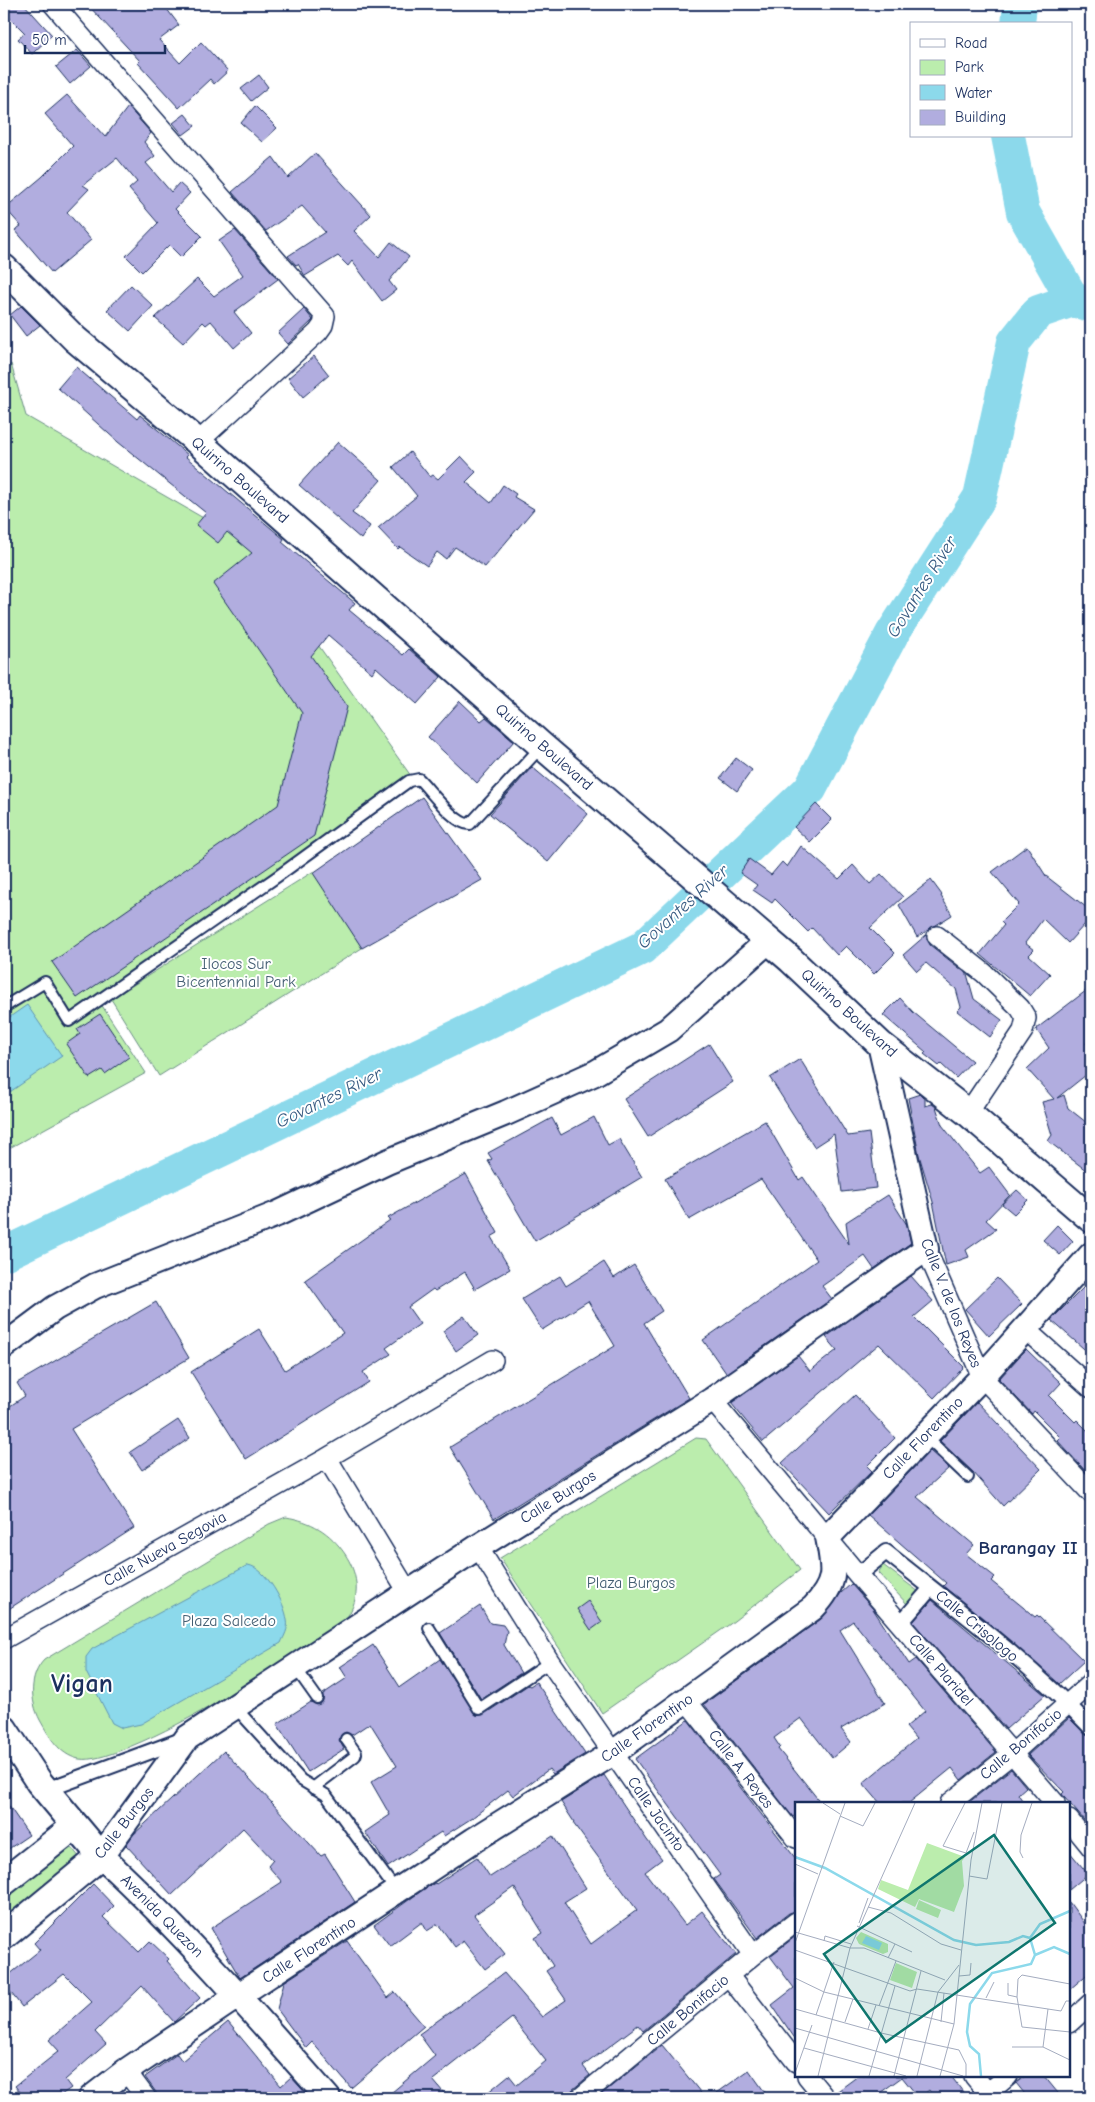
<svg xmlns="http://www.w3.org/2000/svg" width="1095" height="2102" font-family="'Comic Neue',sans-serif">
	<style>
		.green { fill: #bbedad; stroke: #6b8e86 }
		.water { fill: #8cd9eb; stroke: #5f95b3 }
		.lines { fill: none; stroke-linecap: round; stroke-linejoin: round }
		.river { stroke: #8cd9eb; stroke-width: 34 }
		.building { fill: #b1addf; stroke: #1b2f5e }
		.service-casing { stroke: #1b2f5e; stroke-width: 14 }
		.pedestrian-casing { stroke: #1b2f5e; stroke-width: 18 }
		.minor-casing { stroke: #1b2f5e; stroke-width: 22 }
		.tertiary-casing { stroke: #1b2f5e; stroke-width: 28 }
		.secondary-casing { stroke: #1b2f5e; stroke-width: 30 }
		.service { stroke: #fff; stroke-width: 10 }
		.pedestrian { stroke: #fff; stroke-width: 14 }
		.minor { stroke: #fff; stroke-width: 19 }
		.tertiary { stroke: #fff; stroke-width: 24 }
		.secondary { stroke: #fff; stroke-width: 26 }
		.labels { text-anchor: middle; dominant-baseline: central; stroke-width: 4; stroke-linejoin: round; paint-order: stroke }
		.street-label { font-size: 16px; fill: #1b2f5e; stroke: #fff }
		.park-label { font-size: 16px; fill: #435e72; stroke: #fff }
		.water-label { font-size: 18px; font-style: italic; fill: #375a81; stroke: #fff }
		.quarter-label { font-size: 19px; font-weight: bold; fill: #1b2f5e; stroke: #fff }
		.town-label { font-size: 26px; font-weight: bold; fill: #1b2f5e; stroke: #fff }
		.inset-river { fill: none; stroke: #8cd9eb; stroke-width: 2.5 }
		.inset-road { fill: none; stroke: #a4acbf; stroke-width: 1 }
		.view { fill: #0f766e; fill-opacity: 0.15; stroke: #0f766e; stroke-width: 2.5 }
		.inset-edge { fill: none; stroke: #1b2f5e; stroke-width: 2.5 }
	</style>
	<rect width="100%" height="100%" fill="#fff"/>
	<filter id="ink" filterUnits="userSpaceOnUse"><feTurbulence type="fractalNoise" baseFrequency=".02" numOctaves="2"/><feDisplacementMap in="SourceGraphic" scale="10" xChannelSelector="R" yChannelSelector="G"/><feConvolveMatrix kernelMatrix="1 2 1 2 8 2 1 2 1" color-interpolation-filters="sRGB"/></filter>
	<g filter="url(#ink)">
		<!-- green -->
		<path class="green" d="M11,364L26,416L245,542L411,776L97,998L146,1073L4,1151V369Z
			M314,871L362,948L159,1076L111,999Z
			M696,1438L706,1439L800,1570L730,1624L602,1713L500,1558Z
			M286,1517C311,1521 330,1532 345,1554C357,1572 361,1594 349,1614C341,1628 315,1641 301,1650C246,1685 180,1728 119,1751C108,1755 91,1761 79,1759C59,1755 49,1736 40,1720C30,1701 29,1676 44,1660L269,1524Z
			M883,1565L919,1592L909,1606L878,1573Z
			M68,1843L80,1858L4,1919V1895Z"/>
		<!-- water -->
		<path class="water" d="M27,1005L62,1056L4,1096V1021Z
			M248,1565C266,1568 285,1603 287,1620C289,1629 284,1636 281,1643L141,1724L122,1728L112,1723L86,1672V1657L92,1649Z"/>
		<g class="lines">
			<!-- river -->
			<path class="river" d="M1018,24L1020,4
				M1008,136L1023,212L1073,300
				M4,1254L642,948L810,789L892,634L980,497L1014,342L1038,312L1073,300L1091,305"/>
		</g>
		<!-- building -->
		<path class="building" d="M4,4H24L52,35L32,54L18,39L25,33L4,12Z
			M87,4H163L179,25L159,40L180,63L201,42L228,71L214,84L210,79L179,108L138,63L140,61Z
			M77,50L91,66L70,84L56,67Z
			M259,75L268,87L251,101L241,89Z
			M67,95L105,137L128,107L151,133L144,142L155,156L146,163L171,192L179,183L190,193L175,209L202,236L181,257L169,245L142,272L126,256L158,223L129,189L137,182L117,158L83,185L89,189L67,212L91,240L52,273L15,230L21,226L5,208L42,177L73,146L45,114Z
			M255,106L277,128L262,142L241,123Z
			M185,114L195,126L183,135L173,123Z
			M315,153L371,215L354,231L379,257L391,242L409,257L389,281L396,290L382,301L352,261L348,266L338,256L305,276L298,264L296,265L288,256L325,232L302,206L266,231L232,192L273,157L288,178Z
			M235,230L278,279L234,312L251,333L234,348L211,321L206,325L203,322L183,343L155,318L197,279L214,296L243,275L219,241Z
			M131,285L153,306L130,331L107,310Z
			M21,306L40,325L26,336L10,315Z
			M304,309L313,320L288,344L278,333Z
			M314,356L329,375L303,397L288,378Z
			M76,367L137,419L140,415L188,455L186,457L284,539L282,542L355,603L349,610L403,655L409,649L441,677L417,704L376,667L372,673L328,635L311,656L347,707L314,836L77,998L52,962L278,805L302,713L213,584L252,553L227,532L218,543L196,525L206,513L118,442L58,388Z
			M338,442L381,480L352,513L370,526L361,539L299,485Z
			M410,452L430,477L433,475L438,479L461,456L476,472L466,482L491,503L503,485L516,494L514,497L534,509L485,567L455,547L446,559L437,552L427,566L400,547L398,549L378,528L417,496L393,467Z
			M460,701L481,721L486,717L514,741L477,783L428,737Z
			M736,758L752,770L737,791L720,778Z
			M532,767L588,814L548,862L490,814Z
			M422,797L482,880L362,948L313,873Z
			M816,804L832,820L810,842L794,827Z
			M801,846L839,879L853,865L870,884L881,874L903,897L870,928L895,953L874,974L846,946L837,955L812,928L808,932L775,899L772,903L753,890L757,885L740,873L749,859L771,875L782,862L787,867Z
			M1027,846L1046,876L1091,911V929L1085,924L1068,943L1043,919L1025,943L1034,950L1029,955L1050,974L1030,996L980,954L1004,925L1001,922L1019,904L992,872Z
			M931,880L942,895L941,896L952,915L917,937L899,905Z
			M926,935L930,945L967,974L974,999L1002,1020L990,1037L957,1011L961,1007L956,989L926,963L917,971L903,955Z
			M1091,987V1038L1086,1043L1091,1050V1071L1057,1098L1064,1095L1068,1108L1091,1126V1174L1048,1141L1052,1135L1042,1102L1054,1099L1027,1069L1049,1048L1036,1029Z
			M900,998L913,1012L972,1061L956,1078L941,1064L939,1066L924,1054L926,1052L883,1015Z
			M100,1014L129,1057L105,1074L102,1070L89,1078L66,1044L80,1034L77,1029Z
			M709,1044L733,1082L648,1137L624,1099Z
			M800,1059L848,1136L869,1133L876,1188L842,1192L834,1134L814,1147L770,1078Z
			M920,1094L925,1099V1106L932,1104L936,1107L942,1125L980,1173L989,1167L1010,1195L986,1220L996,1229L966,1250L969,1257L946,1265L933,1202L919,1155L908,1098Z
			M594,1117L608,1145L619,1139L642,1177L535,1241L488,1161L492,1159L488,1153L552,1118L561,1135Z
			M765,1121L799,1180L803,1177L849,1244L846,1222L888,1195L907,1225L911,1243L874,1269L865,1256L822,1286L832,1299L726,1373L703,1340L817,1260L761,1179L689,1220L665,1179Z
			M466,1174L498,1233L491,1237L510,1269L475,1289L465,1272L435,1291L433,1289L408,1307L420,1324L386,1348L391,1354L363,1372L369,1382L246,1459L191,1372L259,1329L285,1370L343,1333L305,1280L390,1220L388,1218Z
			M1017,1190L1028,1200L1014,1214L1002,1204Z
			M1057,1225L1073,1241L1060,1255L1043,1240Z
			M604,1262L614,1278L634,1265L662,1311L644,1323L689,1398L494,1519L450,1447L615,1346L588,1301L542,1330L522,1299L560,1276L566,1286Z
			M911,1276L933,1301L914,1317L964,1367L934,1398L879,1344L763,1442L731,1403L798,1356L810,1371L837,1350L826,1337Z
			M997,1278L1022,1304L989,1336L965,1309Z
			M1091,1280V1355L1051,1320Z
			M156,1302L189,1358L71,1429L134,1528L4,1612V1410L25,1396L17,1383Z
			M464,1316L478,1335L456,1351L443,1331Z
			M1026,1349L1061,1383L1049,1396L1075,1422L1077,1420L1091,1434V1477L1057,1440L1060,1437L1034,1411L1032,1414L999,1379Z
			M855,1395L895,1438L867,1466L872,1471L829,1513L782,1463Z
			M977,1402L1041,1469L1003,1506L973,1472L940,1441Z
			M178,1420L190,1438L142,1470L130,1452Z
			M930,1451L949,1468L917,1497L974,1545L966,1554L995,1577L991,1581L1035,1617L1037,1615L1084,1661L1059,1684L943,1586L946,1583L868,1515Z
			M851,1584L873,1609L909,1664L916,1659L996,1752L961,1780L952,1768L909,1803H880L863,1783L916,1739L906,1727L925,1711L853,1621L840,1630L885,1703L841,1729L851,1742L832,1758L801,1718L774,1738L780,1747L778,1749L821,1803H796V1814L793,1817L704,1704L821,1619L841,1593Z
			M932,1600L1045,1695L1006,1729L913,1622Z
			M588,1601L602,1622L591,1630L577,1609Z
			M480,1606L490,1623L503,1625L507,1631L504,1645L521,1673L481,1699L440,1633Z
			M373,1645L400,1687L440,1659L476,1715H483L528,1685L530,1686L536,1682L585,1754L553,1774L549,1769L513,1796L508,1790L472,1818L444,1836L441,1832L388,1867L365,1832L390,1815L371,1782L397,1766L370,1723L352,1735L346,1732L342,1734L339,1740L344,1749L308,1772L277,1724L311,1702L317,1705L321,1703L323,1694L347,1678L340,1667Z
			M1069,1718L1085,1734L1091,1737V1828L1064,1797L1062,1794L1064,1792L1028,1755Z
			M688,1720L796,1859V1911L789,1913L757,1938L714,1879L720,1875L635,1759Z
			M224,1751L321,1856L325,1854L355,1902L240,1978L211,1928L282,1882L268,1866L273,1860L243,1828L172,1895L126,1845L133,1835Z
			M1011,1769L1026,1787L1018,1794L1024,1803H968Z
			M604,1775L647,1840L662,1859L645,1872L685,1925L702,1911L736,1954L643,2031L638,2025L583,2066L590,2075L572,2090L569,2098H481L509,2075L517,2085L546,2061L512,2018L433,2080L448,2098H385L435,2056L419,2034L504,1973L542,2017L566,2000L546,1971L553,1966L535,1938L543,1933L514,1887L474,1915L505,1954L485,1969L463,1941L455,1947L438,1924L427,1931L422,1922L390,1946L374,1925L424,1889L435,1883L436,1884L477,1857L490,1877L553,1836L586,1888L564,1902L591,1944L637,1910L573,1823L574,1822L561,1802Z
			M4,1799L29,1835L4,1852Z
			M1069,1851L1088,1874L1069,1890Z
			M93,1884L114,1906L103,1917L139,1952L150,1941L169,1959L167,1961L200,1998L174,2022L142,1986L95,2032L106,2044L65,2080L71,2088L57,2098H25L15,2086L59,2051L49,2040L92,2002L64,1974L22,2007L4,1984V1979L40,1950L34,1943Z
			M1069,1902L1091,1932V1971L1069,1990Z
			M796,1936V2040L772,2005L794,1988L770,1956Z
			M347,1941L388,1998L395,1992L424,2026L351,2088L312,2042L306,2048L277,2009L284,1982Z
			M228,2022L281,2086L291,2077L310,2098H217L211,2091L200,2098H160L145,2077L177,2054L182,2061Z
			M662,2045L705,2098H597Z
			M749,2070L769,2098H710Z
			M858,2076H951L963,2092L955,2098H935L929,2090L919,2098L902,2077L873,2098H836L835,2093Z
			M1025,2076H1044L1062,2098H1028L1016,2083Z"/>
		<g class="lines">
			<!-- service casing -->
			<g class="service-casing">
				<path id="service" d="M4,1007L45,982L69,1021L278,876L409,781L419,779C430,790 455,825 470,824L541,747
					M925,1436L968,1477
					M429,1628L479,1709L550,1662
					M295,1667L317,1698
					M235,1707L301,1780L326,1795L397,1892
					M313,1788L355,1756L356,1753L346,1739"/>
			</g>
			<!-- pedestrian casing -->
			<g class="pedestrian-casing">
				<path id="pedestrian" d="M858,1575L886,1552C956,1608 1029,1662 1091,1728
					M900,1624L931,1588
					M46,1790L184,1739"/>
			</g>
			<!-- minor casing -->
			<g class="minor-casing">
				<path id="minor" d="M53,4L325,316L323,325L318,332L198,442
					M937,936L984,973L1020,1008L1026,1018L1023,1031L968,1113
					M926,1249L982,1377L1091,1493
					M1025,1329L1091,1388
					M712,1400L858,1575L1055,1803
					M327,1458L408,1592
					M478,1547L550,1662L753,1955
					M4,1639L327,1458L493,1360
					M686,1700L796,1838
					M950,1803L1013,1753L1091,1683
					M1069,1820L1091,1847
					M729,1976L796,2062
					M1069,2023L1091,2003
					M126,2071L146,2098
					M807,2076L825,2098
					M974,2076L992,2098
					M580,2098L753,1955L796,1922
					M982,2098L1008,2076"/>
			</g>
			<!-- tertiary casing -->
			<g class="tertiary-casing">
				<path id="tertiary" d="M4,1346L55,1308L95,1286L277,1214L387,1162L506,1113L595,1073L668,1030L768,941
					M91,2098L126,2071L239,1995L474,1840L613,1753L813,1608C838,1582 834,1570 828,1537L982,1377L1091,1255
					M328,2098C254,2013 184,1933 101,1856L187,1738L478,1547L712,1400L926,1249L880,1044"/>
			</g>
			<!-- secondary casing -->
			<g class="secondary-casing">
				<path id="secondary" d="M4,268L75,339L198,442L542,746L791,960L880,1044L968,1113L1091,1219
					M4,1729L39,1782L101,1856L4,1936
					M4,1882L75,1826"/>
			</g>
			<!-- service -->
			<use href="#service" class="service"/>
			<!-- pedestrian -->
			<use href="#pedestrian" class="pedestrian"/>
			<!-- minor -->
			<use href="#minor" class="minor"/>
			<!-- tertiary -->
			<use href="#tertiary" class="tertiary"/>
			<!-- secondary -->
			<use href="#secondary" class="secondary"/>
		</g>
	</g>
	<g class="labels">
		<!-- street labels -->
		<g class="street-label">
			<text transform="translate(240 480) rotate(41)">Quirino Boulevard</text>
			<text transform="translate(544 747) rotate(41)">Quirino Boulevard</text>
			<text transform="translate(849 1013) rotate(42)">Quirino Boulevard</text>
			<text transform="translate(951 1303) rotate(68)">Calle V. de los Reyes</text>
			<text transform="translate(923 1438) rotate(-46)">Calle Florentino</text>
			<text transform="translate(558 1497) rotate(-32)">Calle Burgos</text>
			<text transform="translate(165 1549) rotate(-29)">Calle Nueva Segovia</text>
			<text transform="translate(977 1626) rotate(40)">Calle Crisologo</text>
			<text transform="translate(941 1670) rotate(49)">Calle Plaridel</text>
			<text transform="translate(647 1728) rotate(-35)">Calle Florentino</text>
			<text transform="translate(1021 1744) rotate(-40)">Calle Bonifacio</text>
			<text transform="translate(741 1769) rotate(52)">Calle A. Reyes</text>
			<text transform="translate(656 1814) rotate(55)">Calle Jacinto</text>
			<text transform="translate(124 1823) rotate(-52)">Calle Burgos</text>
			<text transform="translate(162 1916) rotate(45)">Avenida Quezon</text>
			<text transform="translate(309 1950) rotate(-33)">Calle Florentino</text>
			<text transform="translate(688 2010) rotate(-40)">Calle Bonifacio</text>
		</g>
		<!-- park labels -->
		<g class="park-label">
			<text x="236" y="964">Ilocos Sur<tspan x="236" dy="18">Bicentennial Park</tspan></text>
			<text x="631" y="1583">Plaza Burgos</text>
			<text x="229" y="1621">Plaza Salcedo</text>
		</g>
		<!-- water labels -->
		<g class="water-label">
			<text transform="translate(922 587) rotate(-58)">Govantes River</text>
			<text transform="translate(683 907) rotate(-42)">Govantes River</text>
			<text transform="translate(329 1098) rotate(-26)">Govantes River</text>
		</g>
		<!-- quarter labels -->
		<g class="quarter-label">
			<text x="1028" y="1548">Barangay II</text>
		</g>
		<!-- town labels -->
		<g class="town-label">
			<text x="82" y="1684">Vigan</text>
		</g>
	</g>
	<!-- overview -->
	<g transform="translate(795 1802)">
		<rect width="275" height="275" fill="#fff"/>
		<path d="M132,41L170,55L167,59L169,84L159,110L124,97L120,105L83,87L86,78L113,88ZM124,98L146,108L143,116L121,107ZM66,130L93,142V150L88,152L64,142L61,136ZM101,161L122,170L117,186L95,178Z" fill="#bbedad"/>
		<path d="M71,134L87,141L84,148L67,141Z" fill="#8cd9eb"/>
		<path class="inset-river" d="M0,55L30,66L159,138L181,143L214,140L228,134L235,136M235,136L245,122L275,109M240,153L259,145L275,152M186,274L184,252L175,244L172,230L175,202L197,171L236,162L240,153L235,136"/>
		<path class="inset-road" d="M28,1L45,12M170,1L148,44L171,51L179,30M45,14L68,24L80,1M228,56L225,50L226,33L237,1M0,62L23,72M174,74L192,77L207,1M73,105L96,111L146,142L166,148M64,121L73,96M62,124L117,150M0,130L55,146L120,1M29,139L30,134L56,142M0,141L50,1M0,148L115,189L122,187L266,209L271,199H275M93,156L100,142M164,174L175,173L176,161M0,176L29,190L159,222M213,181V193L222,195M275,182L227,173L223,177L222,195L227,225L275,230M191,196L199,180M84,204L101,159M0,207L86,231L164,248L171,262V274M253,207L248,245L275,258M21,213L39,160M50,220L58,197M146,220L149,191M0,226L168,274M73,227L81,203M217,245H248M9,246L111,274M0,271L17,223M23,274L55,146H69L150,178M74,274L100,184M99,274L126,169M122,274L143,190L164,163M145,274L159,222L176,58L187,1"/>
		<path class="view" d="M199,33L260,121L91,240L29,152Z"/>
		<rect width="275" height="275" class="inset-edge"/>
	</g>
	<!-- margin -->
	<rect width="1095" height="2102" fill="none" stroke="#fff" stroke-width="20"/>
	<rect x="10" y="10" width="1075" height="2082" fill="none" stroke="#1b2f5e" stroke-width="2" filter="url(#ink)"/>
	<!-- legend -->
	<rect x="910" y="22" width="162" height="115" fill="#ffffff" stroke="#a4acbf"/>
	<rect x="920" y="39" width="25" height="8" fill="#ffffff" stroke="#a4acbf"/>
	<text x="955" y="48" font-size="15" fill="#1b2f5e">Road</text>
	<rect x="920" y="60" width="25" height="15" fill="#bbedad" stroke="#a4acbf"/>
	<text x="955" y="72" font-size="15" fill="#1b2f5e">Park</text>
	<rect x="920" y="85" width="25" height="15" fill="#8cd9eb" stroke="#a4acbf"/>
	<text x="955" y="98" font-size="15" fill="#1b2f5e">Water</text>
	<rect x="920" y="110" width="25" height="15" fill="#b1addf" stroke="#a4acbf"/>
	<text x="955" y="122" font-size="15" fill="#1b2f5e">Building</text>
	<!-- scale -->
	<path d="M25 45v8h140v-8" fill="none" stroke="#1b2f5e" stroke-width="2.5"/>
	<text x="32" y="45" font-size="15" fill="#1b2f5e" stroke="#ffffff" stroke-width="4" paint-order="stroke">50 m</text>
</svg>
